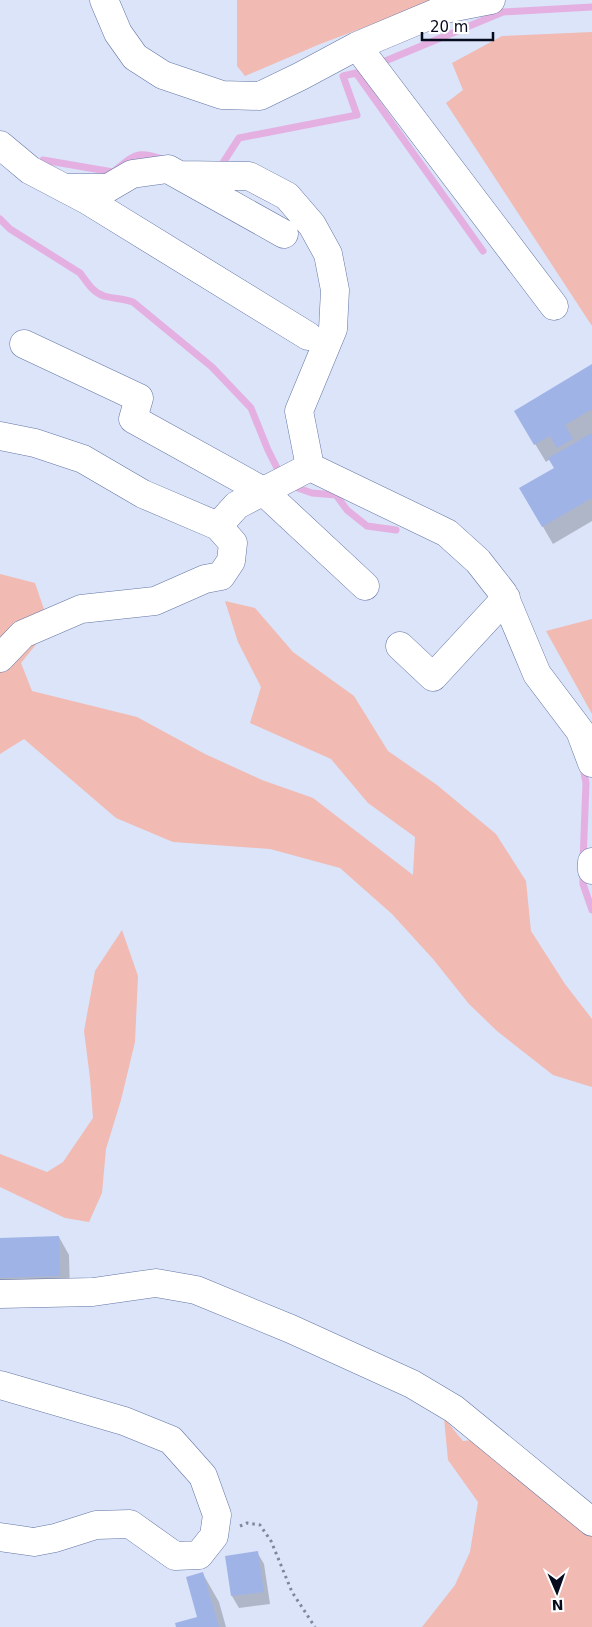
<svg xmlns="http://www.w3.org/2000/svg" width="592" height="1627" font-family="'DejaVu Sans',sans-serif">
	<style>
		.green { fill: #f1bab2 }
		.shadow { fill: #0003 }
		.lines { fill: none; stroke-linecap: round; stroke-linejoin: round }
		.stream { stroke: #e4b0e1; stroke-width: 7 }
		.building { fill: #9fb3e6 }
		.minor-casing { stroke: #6375a4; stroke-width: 29 }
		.path { stroke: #7f879a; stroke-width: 3; stroke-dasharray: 2.5 4; stroke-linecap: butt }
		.minor { stroke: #fff; stroke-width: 28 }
	</style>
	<rect width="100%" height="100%" fill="#dbe4f9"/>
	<!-- green -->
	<path class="green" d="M237,0H455L405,12L320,44L245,76L237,66Z
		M592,32V326L446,103L463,90L452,63L502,36Z
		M0,574L35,583L50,627L21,663L32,691L137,717L205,754L262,780L313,798L413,875L415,837L368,803L331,759L250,723L261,687L238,642L225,601L255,608L293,652L354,696L388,751L437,785L496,834L526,881L531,931L565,984L592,1019V1087L553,1075L497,1031L469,1004L433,959L392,914L340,868L270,849L173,842L116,818L24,739L0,754Z
		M592,619V714L546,631Z
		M122,930L138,976L135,1042L121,1100L106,1149L102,1193L89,1222L65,1218L0,1187V1154L47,1172L63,1162L93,1118L90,1078L84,1031L95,971Z
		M444,1418L463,1441L495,1438L592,1514V1627H422L455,1585L470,1552L478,1502L448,1460Z"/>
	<!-- shadow -->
	<path class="shadow" d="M592,365V521L553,544L521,489L556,468L550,459L546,462L526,429Z
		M59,1237L69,1255L70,1294L0,1293V1239Z
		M257,1552L264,1564L270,1604L239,1608L232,1596L227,1557Z
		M203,1574L219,1602L226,1627H178L198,1617Z"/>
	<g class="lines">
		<!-- stream -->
		<path class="stream" d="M378,64L503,12L592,7
			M43,160L113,172C136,154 136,150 165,160
			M219,169L239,138L357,115L343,76L356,73L483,251
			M0,219L10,229L80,273C87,282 93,293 104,296C114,299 123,298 133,302L212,367L251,408L268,450L281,476
			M292,486L312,493L336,495L347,510L367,526L396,530
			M583,861L586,783L583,767
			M583,872V884L592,910"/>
	</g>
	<!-- building -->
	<path class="building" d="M592,364V409L565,425L573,439L557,448L550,436L534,445L514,411Z
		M592,433V498L542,527L519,488L554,468L548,458Z
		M59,1236L60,1276L0,1278V1238Z
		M258,1551L264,1592L231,1596L225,1556Z
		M203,1572L219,1627H176L175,1623L197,1617L186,1577Z"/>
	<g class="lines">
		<!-- minor casing -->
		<g class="minor-casing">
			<path id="minor" d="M104,0L118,33L135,57L163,75L222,95L260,96L301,76L357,46L445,9L491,0
				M357,46L554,306
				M0,145L30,170L87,200L308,336
				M179,175L249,176L287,196L312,225L328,254L335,290L333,329L299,411L310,467
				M67,188H108L132,174L168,169L284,234
				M24,344L139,398L133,419L263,491L365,586
				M0,436L35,443L83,459L143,494L218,526L233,543L231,561L221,576L205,579L155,601L81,609L23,634L0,658
				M218,526L237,505L310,467L447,533L478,561L503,593L537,674L580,731L592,763
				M400,646L433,677L506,598
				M592,862V870
				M0,1294L93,1292L156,1283L196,1290L291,1329L412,1384L454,1409L592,1522
				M0,1385L124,1421L171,1440L203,1476L217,1515L214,1536L199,1555L175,1556L130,1524L96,1525L55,1538L34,1542L0,1537"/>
		</g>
		<!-- path -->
		<path class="path" d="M240,1526L247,1523L260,1525L271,1541L292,1592L315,1627"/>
		<!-- minor -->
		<use href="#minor" class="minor"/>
	</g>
	<!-- north arrow -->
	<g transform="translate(557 1592) rotate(178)" stroke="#ffffff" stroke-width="4" paint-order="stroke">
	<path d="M0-4L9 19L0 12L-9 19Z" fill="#060b1d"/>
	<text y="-8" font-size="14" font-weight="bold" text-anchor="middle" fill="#060b1d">N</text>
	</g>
	<!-- scale -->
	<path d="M422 32v8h71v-8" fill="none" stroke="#060b1d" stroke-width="2.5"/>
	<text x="430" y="32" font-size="15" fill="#060b1d" stroke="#ffffff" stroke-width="4" paint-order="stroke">20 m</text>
</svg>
